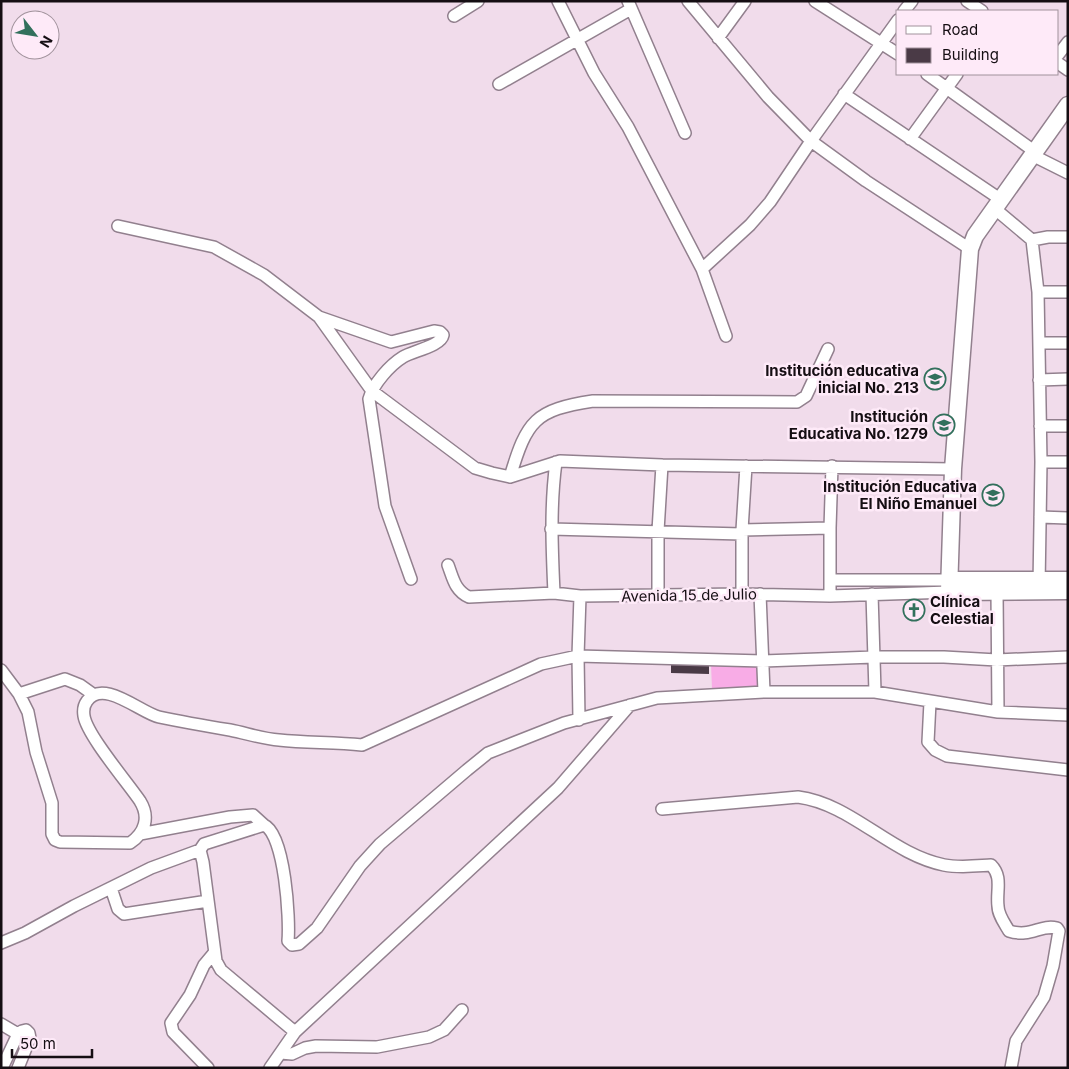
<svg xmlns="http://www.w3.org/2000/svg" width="1069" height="1069" font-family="Inter,sans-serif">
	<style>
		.green { fill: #f8ace6 }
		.building { fill: #4a3a46 }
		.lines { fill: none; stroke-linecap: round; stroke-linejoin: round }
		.street-casing { stroke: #92808e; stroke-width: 14 }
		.secondary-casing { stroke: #92808e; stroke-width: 19 }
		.street { stroke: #fff; stroke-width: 11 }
		.secondary { stroke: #fff; stroke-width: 16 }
		.labels { text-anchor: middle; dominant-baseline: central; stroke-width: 5; stroke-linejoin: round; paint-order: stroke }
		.poi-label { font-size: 15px; font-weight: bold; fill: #150e13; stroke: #feeaf8; text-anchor: end }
		.street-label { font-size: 15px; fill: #150e13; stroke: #feeaf8 }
	</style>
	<rect width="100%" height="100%" fill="#f1dceb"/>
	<!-- green -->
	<path class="green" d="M711,664L757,665L758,690L712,689Z"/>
	<!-- building -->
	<path class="building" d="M671,663H709V674L671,673Z"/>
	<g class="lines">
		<!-- street casing -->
		<g class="street-casing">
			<path id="street" d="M558,1L594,73L628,127L702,269L726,336
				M628,1L685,133
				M688,1L768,97L811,141L866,181L970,249
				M815,1L898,54
				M967,1L982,11
				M904,11L912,1
				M454,16L478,1
				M718,38L745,1
				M1058,55L1068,42
				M1058,63L1068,70
				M927,74L1034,151
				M499,84L631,9
				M844,94L1000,199
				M910,139L957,74
				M1032,155L1068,173
				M994,208L1032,240L1038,292L1041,462L1039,586
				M118,226L214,247L264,275L319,317L372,391L475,468L492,473L510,477L560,461L662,465L953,469
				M1032,240L1048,237H1068
				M702,269L750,225L770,202L811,141L898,20
				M1038,292H1068
				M319,317L391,342L434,331L440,332L443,335C441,346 413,351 403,357C390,365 373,384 369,399L385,506L411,579
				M1039,343H1068
				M1039,380L1068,379
				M1040,426H1068
				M1041,462H1068
				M510,477C527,420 535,410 593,401L797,402L806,396L828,349
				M1040,517L1068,518
				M551,529L742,534
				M742,530L830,528
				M448,565C453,578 455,591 469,597L554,593L580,596L742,594L830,596L949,592
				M830,580H949
				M997,591L998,712
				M554,593C552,549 550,506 556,462
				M742,594V530L746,466
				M760,594L764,692
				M872,594L875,692
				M658,596V531L662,465
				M830,596V528L832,466
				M1,670L19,694L28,712L36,752L52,803V834L55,840L60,842L130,843C145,833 150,817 140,801C127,782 87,735 84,716C83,710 84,705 87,701C103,678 141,713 159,717C183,722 206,726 230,730C246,733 262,739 279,740C306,743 334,742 362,745L541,664L578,656L763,661L874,657H944L997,660L1068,657
				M19,694L65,679L80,685L94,695
				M930,702L928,742L935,750L947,756L1068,770
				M579,720L578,656L580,596
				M662,809L798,797C852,804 890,854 944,865C960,868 975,866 991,865C1003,877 996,891 998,906C998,915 1005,924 1009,931C1031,938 1040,924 1057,928L1059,931L1053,966L1044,997L1016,1041L1011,1068
				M140,834L230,817L253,815L264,825
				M111,888L118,909L124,914L208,901
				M1,943L25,933L74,906L151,868L200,850
				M1,1024L18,1034
				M295,1032L221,970L216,961L203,862L200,850L204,844L264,825C285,834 290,920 288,941L292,945L299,944L317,928L360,866L380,844L467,770L488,753L564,723L657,698L764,692H875L998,712L1068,715
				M281,1053L292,1054L305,1048L316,1046L377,1047L429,1037L444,1030L462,1010
				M2,1068L18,1034L22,1031L26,1030L29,1033L30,1038L18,1068
				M208,1068L173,1032L171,1023L190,995L204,965L214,953
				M270,1068L295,1032L558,788L630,705"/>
		</g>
		<!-- secondary casing -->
		<g class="secondary-casing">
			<path id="secondary" d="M1068,105L975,236L970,249L953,469L949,592L1068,591
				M949,580H1068"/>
		</g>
		<!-- street -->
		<use href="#street" class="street"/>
		<!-- secondary -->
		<use href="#secondary" class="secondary"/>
	</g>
	<!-- icons -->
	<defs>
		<g id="school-ring" transform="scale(1.125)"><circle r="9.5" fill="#feeaf8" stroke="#32705c" stroke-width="1.5"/><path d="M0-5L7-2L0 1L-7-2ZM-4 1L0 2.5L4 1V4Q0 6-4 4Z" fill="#32705c"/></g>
		<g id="church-ring" transform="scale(1.125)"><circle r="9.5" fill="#feeaf8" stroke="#32705c" stroke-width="1.5"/><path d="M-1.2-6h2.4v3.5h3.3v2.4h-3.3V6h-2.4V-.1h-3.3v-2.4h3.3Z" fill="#32705c"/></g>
	</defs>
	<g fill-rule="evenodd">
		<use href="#school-ring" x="935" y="379"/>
		<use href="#school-ring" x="944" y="425"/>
		<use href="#school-ring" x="993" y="495"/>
		<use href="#church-ring" x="914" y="610"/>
	</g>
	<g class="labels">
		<!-- poi labels -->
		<g class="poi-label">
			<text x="919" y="370">Institución educativa<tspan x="919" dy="17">inicial No. 213</tspan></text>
			<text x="928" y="416">Institución<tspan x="928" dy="17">Educativa No. 1279</tspan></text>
			<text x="977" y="486">Institución Educativa<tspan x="977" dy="17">El Niño Emanuel</tspan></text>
			<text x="930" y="601" text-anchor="start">Clínica<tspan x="930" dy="17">Celestial</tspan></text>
		</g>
		<!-- street labels -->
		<g class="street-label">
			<text transform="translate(689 595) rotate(-1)">Avenida 15 de Julio</text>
		</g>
	</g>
	<!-- border -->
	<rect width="1069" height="1069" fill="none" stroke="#150e13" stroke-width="5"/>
	<!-- legend -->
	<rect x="896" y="10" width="162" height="65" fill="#feeaf8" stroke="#a1929c"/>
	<rect x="906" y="26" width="25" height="8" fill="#ffffff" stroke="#a1929c"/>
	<text x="942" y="35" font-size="15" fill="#150e13">Road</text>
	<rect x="906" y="48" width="25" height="15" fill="#4a3a46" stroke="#a1929c"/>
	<text x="942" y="60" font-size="15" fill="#150e13">Building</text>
	<!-- north arrow -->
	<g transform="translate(35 35) rotate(121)"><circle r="24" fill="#feeaf8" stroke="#a1929c"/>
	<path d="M0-4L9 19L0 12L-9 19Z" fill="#32705c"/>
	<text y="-8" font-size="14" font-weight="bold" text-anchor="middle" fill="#150e13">N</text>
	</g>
	<!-- scale -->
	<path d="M12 1049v8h80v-8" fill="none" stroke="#150e13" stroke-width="2.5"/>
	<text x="20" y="1049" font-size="15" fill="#150e13" stroke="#feeaf8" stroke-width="4" paint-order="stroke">50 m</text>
</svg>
